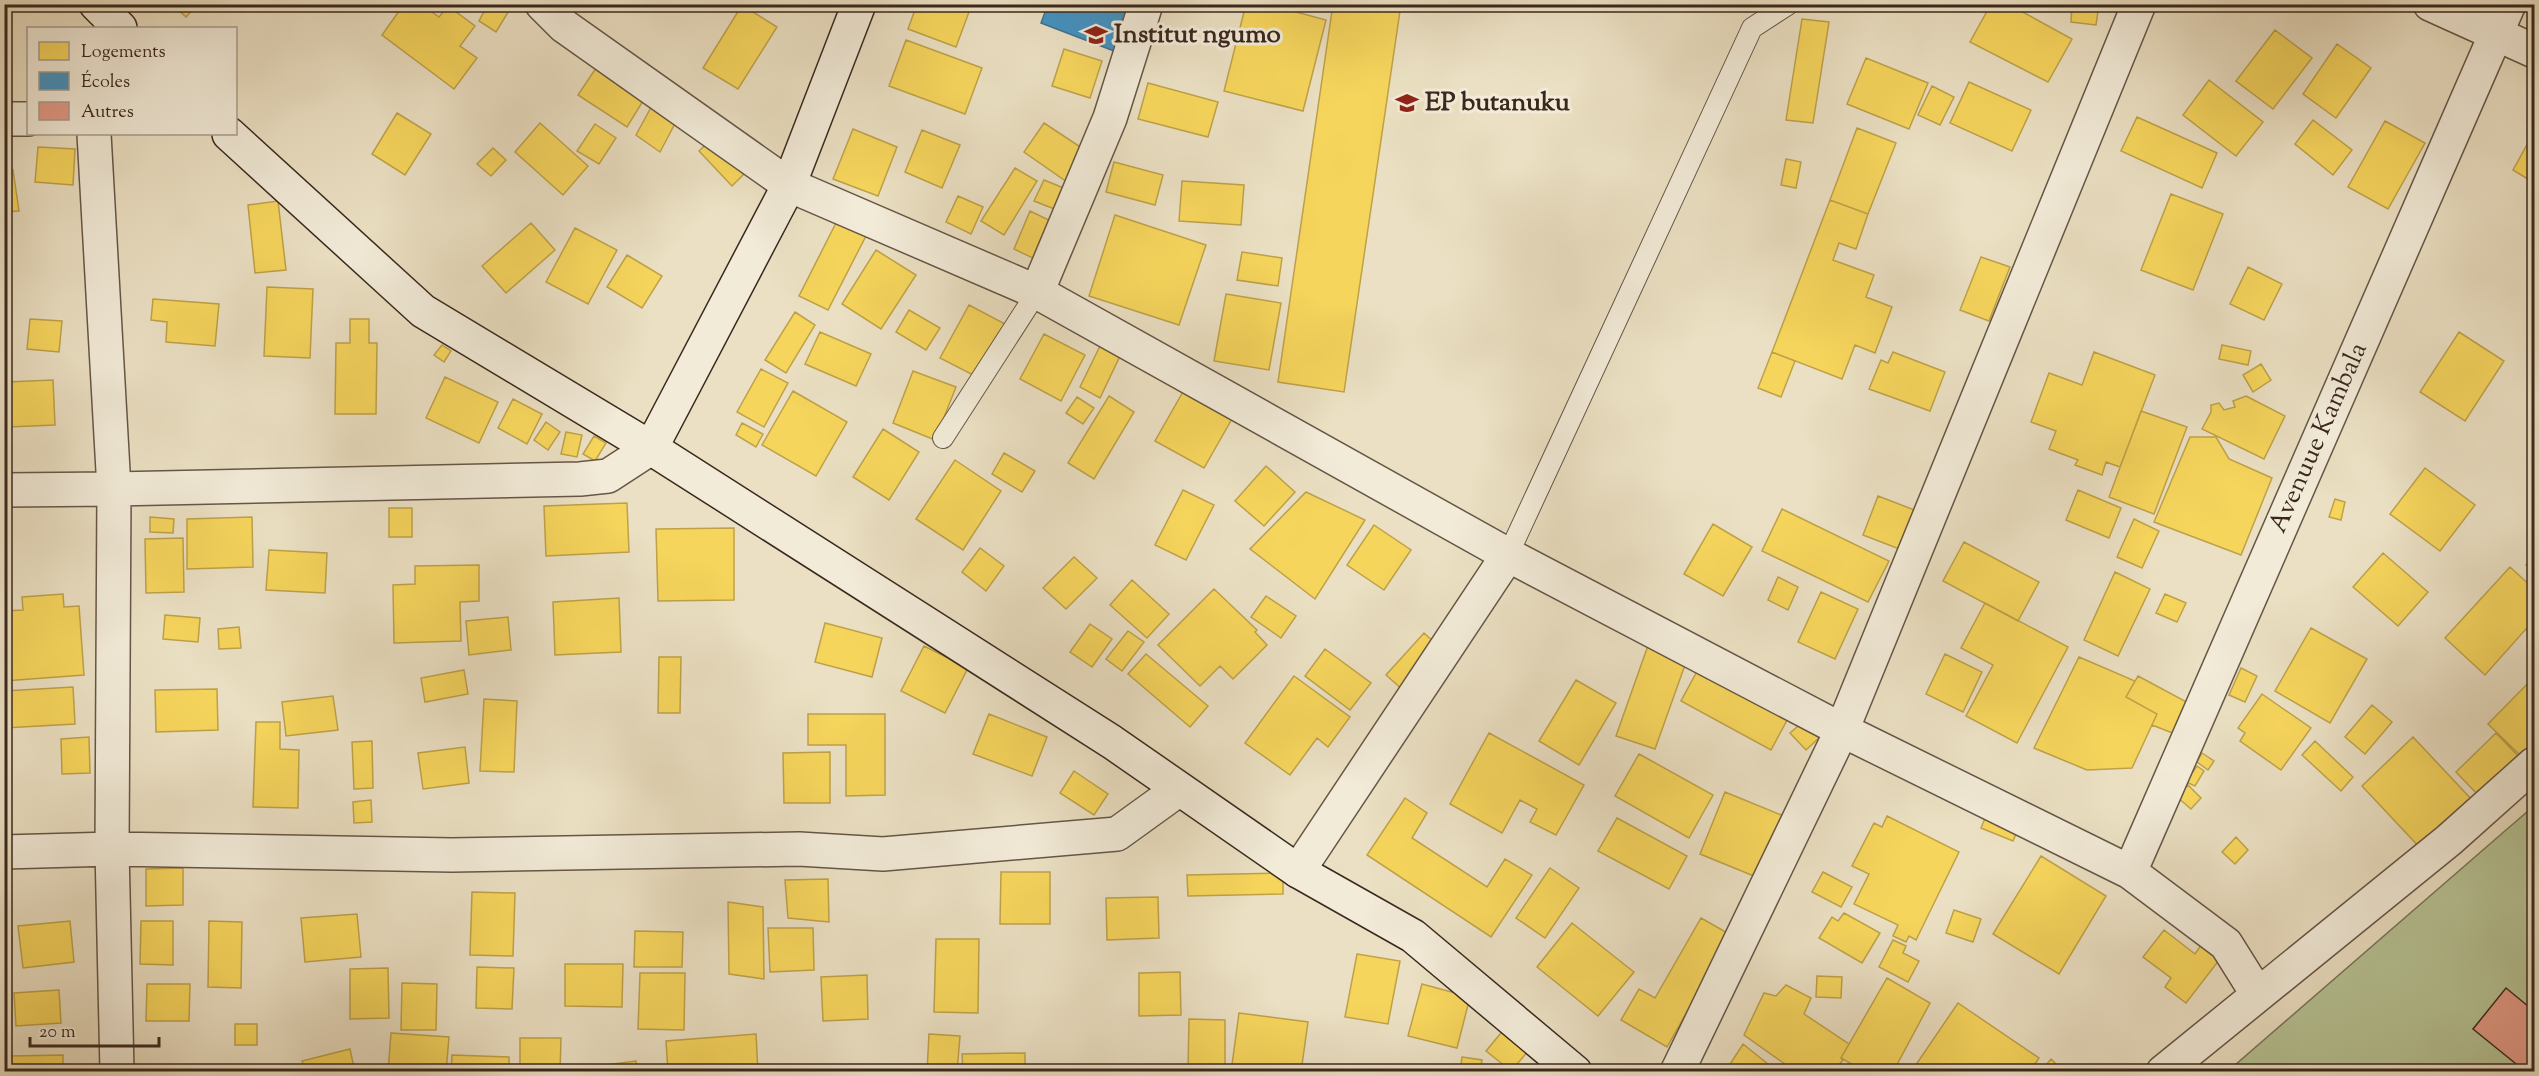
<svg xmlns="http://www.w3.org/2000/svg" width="2539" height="1076" font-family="'Sorts Mill Goudy',serif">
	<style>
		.green { fill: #b6c294; stroke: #787559; stroke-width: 1.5 }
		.homes { fill: #f6d55c; stroke: #bea149; stroke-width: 1.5 }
		.schools { fill: #4393c3; stroke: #407392; stroke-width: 1.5 }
		.building { fill: #e39a87; stroke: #3a281e; stroke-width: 1.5 }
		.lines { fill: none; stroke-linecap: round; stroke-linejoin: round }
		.lane-casing { stroke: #665647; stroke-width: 22 }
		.street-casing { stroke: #665647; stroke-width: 36 }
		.secondary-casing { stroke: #3a281e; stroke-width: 36 }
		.lane { stroke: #f2ebd8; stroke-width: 20 }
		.street { stroke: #f2ebd8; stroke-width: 33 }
		.secondary { stroke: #f2ebd8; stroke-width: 33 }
		.labels { text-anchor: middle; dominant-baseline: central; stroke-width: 6; stroke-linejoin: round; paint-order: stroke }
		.poi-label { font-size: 26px; font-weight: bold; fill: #3a281e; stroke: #f2ebd8; text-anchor: start }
		.street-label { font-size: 26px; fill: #3a281e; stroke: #f2ebd8 }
	</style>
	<rect width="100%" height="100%" fill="#ebe0c3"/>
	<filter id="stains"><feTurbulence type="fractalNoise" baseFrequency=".00333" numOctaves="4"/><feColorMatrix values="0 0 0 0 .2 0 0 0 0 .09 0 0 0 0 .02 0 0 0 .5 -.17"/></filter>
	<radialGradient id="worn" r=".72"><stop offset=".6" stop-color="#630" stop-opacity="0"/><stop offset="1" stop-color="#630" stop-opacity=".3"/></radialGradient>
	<!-- green -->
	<path class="green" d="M2534,806V1071L2227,1072L2506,830Z"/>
	<!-- homes -->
	<path class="homes" d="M172,4H198L186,17Z
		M404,4H421L439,17L448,6L475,26L460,46L477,58L454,89L382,35Z
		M488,4H513L496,32L479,21Z
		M917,4H949L969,12L956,47L908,29Z
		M1246,4H1266L1326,20L1303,111L1224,91Z
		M1333,4H1401L1344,392L1278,382Z
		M1991,4H2008L2072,39L2048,82L1970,42Z
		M2072,4H2099L2096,25L2071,22Z
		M742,5L777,27L738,89L703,68Z
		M1802,19L1829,22L1813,123L1786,120Z
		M2275,30L2312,58L2273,109L2236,81Z
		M906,40L982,68L965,114L889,86Z
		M2337,44L2371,68L2336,118L2303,94Z
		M1064,49L1102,61L1090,98L1052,86Z
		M1866,58L1928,83L1909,129L1847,104Z
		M596,68L646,96L627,127L578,95Z
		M2209,80L2263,122L2236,156L2183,115Z
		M1969,82L2031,110L2012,151L1950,123Z
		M1148,83L1218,102L1208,137L1138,119Z
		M1932,86L1954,97L1940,125L1918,115Z
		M655,100L679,116L660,152L636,135Z
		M397,113L431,134L405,175L372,154Z
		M2137,117L2217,153L2202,188L2121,151Z
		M2313,120L2352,150L2333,175L2295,144Z
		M2385,121L2425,143L2388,209L2348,187Z
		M540,123L588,166L563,195L515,152Z
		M1044,123L1088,152L1067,182L1024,152Z
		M595,124L616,138L599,164L577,151Z
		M1857,128L1896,143L1868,214L1830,200Z
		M853,129L897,147L878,196L833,179Z
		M922,130L960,145L942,188L905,172Z
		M2534,132V183L2513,170Z
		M718,133L751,167L732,186L699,151Z
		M38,147L75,149L73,185L35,182Z
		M493,148L506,160L491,176L477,164Z
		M1786,159L1801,162L1796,188L1781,185Z
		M1114,162L1163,175L1155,205L1106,192Z
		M1015,168L1037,181L1004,235L981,221Z
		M13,170L19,211L4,212V171Z
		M1044,180L1066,189L1057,210L1034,201Z
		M1182,181L1244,185L1241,225L1179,221Z
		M2171,194L2223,214L2193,290L2141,270Z
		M958,196L983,207L971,234L946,222Z
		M1830,200L1868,214L1856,249L1839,243L1833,260L1874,275L1866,297L1892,307L1875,353L1855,345L1842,379L1772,352Z
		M278,201L286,270L255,273L248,205Z
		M1030,211L1053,222L1037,260L1014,249Z
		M1115,215L1206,245L1179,325L1089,296Z
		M839,217L868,232L828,310L799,296Z
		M531,223L555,250L506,293L482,266Z
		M575,228L617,250L588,304L546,282Z
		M876,250L916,275L881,329L842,304Z
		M1242,252L1282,258L1278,286L1237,280Z
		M627,255L662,276L642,308L607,287Z
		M1981,257L2010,267L1989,321L1960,310Z
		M2248,267L2282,284L2264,320L2230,304Z
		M267,287L313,289L310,358L264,356Z
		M1226,294L1281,303L1269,370L1214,361Z
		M153,299L219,304L215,346L166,342L167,322L151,320Z
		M969,305L1005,324L977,377L940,358Z
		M909,310L940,328L926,350L896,332Z
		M795,312L815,325L786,373L765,360Z
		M30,319L62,321L59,352L27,349Z
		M350,319H369V343H377L376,414H335L336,343H350Z
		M820,332L871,354L856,386L805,364Z
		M2459,332L2504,361L2465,421L2420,392Z
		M1044,334L1085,355L1061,401L1020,379Z
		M1101,344L1121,354L1100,398L1080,387Z
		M442,345L451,351L444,362L434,355Z
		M2222,345L2251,351L2248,365L2219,359Z
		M1772,352L1795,361L1781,397L1758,388Z
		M1893,352L1945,372L1930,411L1869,389L1881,360L1888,363Z
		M2094,352L2155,375L2120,467L2106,462L2102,475L2075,465L2078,460L2049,449L2056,431L2031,422L2049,373L2082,385Z
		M2261,364L2271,380L2253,392L2243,375Z
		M761,369L788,383L764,427L737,412Z
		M913,371L956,387L935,440L893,423Z
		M445,377L498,402L479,443L426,418Z
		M53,380L55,425L8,427L7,382Z
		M1188,383L1237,410L1204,468L1155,441Z
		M793,391L847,422L816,476L762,445Z
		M1109,396L1134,412L1094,479L1068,463Z
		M2246,396L2285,416L2264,459L2202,429L2211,412V405L2219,403L2224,410L2235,407L2233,401Z
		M1077,397L1094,408L1083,424L1066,413Z
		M513,399L542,414L527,444L498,428Z
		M2141,411L2187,427L2154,514L2109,497Z
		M546,422L560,432L548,450L534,440Z
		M742,423L763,434L756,447L736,435Z
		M883,429L919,452L889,500L853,477Z
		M566,432L582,435L577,457L561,454Z
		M594,436L606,443L595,461L583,454Z
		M2190,437H2216L2229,459L2272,478L2241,555L2154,522Z
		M1004,453L1035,471L1022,492L992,474Z
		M955,460L1001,491L963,550L916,519Z
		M1266,466L1295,492L1264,526L1235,501Z
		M2425,468L2475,505L2440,551L2390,514Z
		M1183,490L1214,505L1186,560L1155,545Z
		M2078,490L2121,508L2109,538L2066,520Z
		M1306,492L1365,520L1315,599L1250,549Z
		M1878,496L1917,511L1902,550L1863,535Z
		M2335,499L2345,502L2341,520L2329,517Z
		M627,503L629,552L546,556L544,506Z
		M389,508H412V537H389Z
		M1782,509L1889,561L1868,602L1762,551Z
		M150,517L174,519L173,533L150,532Z
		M252,517L253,567L187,569V519Z
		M2134,519L2159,531L2142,568L2117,557Z
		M1713,524L1752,547L1723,596L1684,574Z
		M1374,525L1411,550L1384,590L1347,565Z
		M734,528V600L658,601L656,529Z
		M183,538L184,592L146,593L145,539Z
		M1964,542L2039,582L2018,621L1943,581Z
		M980,548L1004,566L986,591L962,572Z
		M269,550L327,553L325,593L266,590Z
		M2383,553L2428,592L2398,626L2353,587Z
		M2534,556V572L2526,565Z
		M1074,557L1097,578L1066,609L1043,588Z
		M479,565V601L460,602L461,641L394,643L393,585L415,584V566Z
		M2510,567L2534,589V620L2485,675L2445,638Z
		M2115,572L2150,589L2118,656L2084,640Z
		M1778,577L1798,587L1788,610L1768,600Z
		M1132,580L1169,614L1147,638L1110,605Z
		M1214,589L1257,630L1255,632L1267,645L1233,679L1220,666L1200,686L1158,645Z
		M1821,592L1858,609L1835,659L1798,642Z
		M63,594L64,607L79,606L84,675L4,681V611L23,610L22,597Z
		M2165,594L2186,603L2177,622L2156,613Z
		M1266,596L1296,616L1281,638L1251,617Z
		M619,598L621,652L555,655L553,602Z
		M1985,603L2068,647L2017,743L1966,716L1993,665L1961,648Z
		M165,615L200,618L198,642L163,639Z
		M508,617L511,650L469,655L466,621Z
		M825,623L882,638L872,677L815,662Z
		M1090,624L1112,639L1092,667L1070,652Z
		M239,627L241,648L219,649L218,629Z
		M2311,628L2367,659L2330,723L2275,691Z
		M1128,631L1144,642L1122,671L1106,659Z
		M1424,633L1451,657L1413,699L1386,675Z
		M1651,637L1690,651L1655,749L1616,736Z
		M924,646L968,668L945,713L901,691Z
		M1325,649L1371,683L1350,710L1305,676Z
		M1146,654L1208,706L1190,727L1128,674Z
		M1945,654L1982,672L1963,712L1926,694Z
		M659,657H681L680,713H658Z
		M2079,657L2135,681L2126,697L2157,714L2132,768L2087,770L2034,748Z
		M1702,662L1792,711L1771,750L1681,701Z
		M2241,668L2257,676L2245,702L2229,695Z
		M464,670L468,694L425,702L421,678Z
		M1294,676L1350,717L1328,747L1317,738L1290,775L1245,743Z
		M2138,676L2196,707L2183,737L2152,725L2157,714L2126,697Z
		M2534,677V747L2524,759L2488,724Z
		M1576,680L1616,703L1579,765L1539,741Z
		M73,687L75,724L4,728V691Z
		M217,689L218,730L156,732L155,690Z
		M2262,694L2311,728L2281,770L2240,741L2245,733L2238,728Z
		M333,696L338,730L286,736L282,702Z
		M484,699L517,701L514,772L480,771Z
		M2372,705L2392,722L2365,754L2345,737Z
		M808,714H885V795L846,796V745H808Z
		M989,714L1047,737L1032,776L973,754Z
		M1805,720L1820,737L1806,750L1790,733Z
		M256,722H280V749L299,750L298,808L253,807Z
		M1489,733L1584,785L1556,835L1530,822L1537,809L1520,800L1502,833L1450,804Z
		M2496,733L2521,759L2481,798L2456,772Z
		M89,737L90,773L62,774L61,739Z
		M2413,737L2474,802L2422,850L2362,786Z
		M372,741L373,788L354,789L352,742Z
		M2315,741L2353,777L2341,791L2302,755Z
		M465,747L469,783L423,789L418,753Z
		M830,752V803H784L783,753Z
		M2202,753L2214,761L2208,770L2197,762Z
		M1639,754L1713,795L1689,838L1615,796Z
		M2197,766L2204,771L2195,786L2186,782Z
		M1074,771L1108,794L1094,815L1060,793Z
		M2188,785L2201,798L2191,809L2177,797Z
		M1725,792L1791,819L1766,881L1700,854Z
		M1405,798L1427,813L1412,838L1487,887L1505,859L1532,875L1491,937L1367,855Z
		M371,800L372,822L354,823L353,802Z
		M1990,806L2022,820L2013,841L1981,828Z
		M1887,816L1959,852L1916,940L1909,936L1906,942L1893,936L1898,925L1854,904L1869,874L1852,866L1874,823L1882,827Z
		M1617,818L1687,856L1669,889L1598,851Z
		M2236,837L2248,850L2235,864L2222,852Z
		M2041,856L2106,896L2059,974L1993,934Z
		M183,868V905L146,906V869Z
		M1550,868L1579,888L1545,938L1516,918Z
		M1001,872H1050V924H1000Z
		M1823,872L1852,887L1841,907L1812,892Z
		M1283,873V894L1188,896L1187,875Z
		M828,879L829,922L788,918L785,880Z
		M472,892L515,893L513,956L470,955Z
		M1158,897L1159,938L1107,940L1106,898Z
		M728,902L763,907L764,979L729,974Z
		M1954,910L1981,919L1973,942L1946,933Z
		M1844,913L1880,933L1862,963L1819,938L1832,917L1838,921Z
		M357,914L361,957L305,962L301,918Z
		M1701,918L1731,935L1667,1047L1621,1020L1639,989L1655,998Z
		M70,921L74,962L23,968L18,926Z
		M141,921H173V965L140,964Z
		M209,921L242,922L241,988L208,987Z
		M1572,923L1634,972L1598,1016L1537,967Z
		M768,928H813L814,970L770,972Z
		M2164,930L2195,954L2201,945L2220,959L2186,1003L2165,987L2171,978L2143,957Z
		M635,931L683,932L682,967H634Z
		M4,937H12L11,983H4Z
		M936,939H979L978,1013L934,1012Z
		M1893,940L1906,946L1903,953L1919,961L1908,982L1879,967Z
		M1357,954L1400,961L1388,1024L1345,1017Z
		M565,964H623L622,1007L565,1006Z
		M477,967L514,968L512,1009L476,1008Z
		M388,968L389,1018L350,1019V969Z
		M1180,972L1181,1015L1139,1016V973Z
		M640,973H685L684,1030L638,1029Z
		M867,975L868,1019L823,1021L821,977Z
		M1817,976L1842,977L1841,998L1816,997Z
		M1887,978L1930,1003L1893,1072H1865L1841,1058Z
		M402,983L437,984L436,1030H401Z
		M147,984H190L189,1021H146Z
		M1422,984L1470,997L1457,1048L1408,1036Z
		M1786,985L1811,998L1804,1014L1849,1044L1841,1058L1843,1060L1833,1072H1796L1744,1035L1764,993L1776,996Z
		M59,990L61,1023L16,1026L14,993Z
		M1958,1003L2039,1058L2030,1072H1911Z
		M1239,1013L1308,1022L1301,1072H1231Z
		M1189,1019L1225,1020V1068H1188Z
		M235,1024H257V1045H235Z
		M1505,1028L1530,1049L1511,1071L1486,1051Z
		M391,1033L449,1037L446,1072H388Z
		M756,1034L758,1072H668L666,1041Z
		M929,1034L960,1036L957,1072H927Z
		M520,1038H561L560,1072H520Z
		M1743,1044L1778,1072H1725Z
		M350,1049L355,1072H305L302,1061Z
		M1025,1053V1072H963L962,1054Z
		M63,1055V1072H11V1056Z
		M452,1055L509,1057V1072H451Z
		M1462,1057L1482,1060L1480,1072H1460Z
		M2051,1059L2064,1072H2040Z
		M636,1061L637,1072H566V1070Z
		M1375,1065V1072H1333V1067Z
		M130,1067H161V1072H130Z"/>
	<!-- schools -->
	<path class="schools" d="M1048,4H1132L1114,51L1041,23Z"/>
	<!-- building -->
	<path class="building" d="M2506,988L2534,1011V1072H2526L2473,1029Z"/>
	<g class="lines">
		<!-- lane casing -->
		<g class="lane-casing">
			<path id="lane" d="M943,438L1037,292
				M1508,555L1752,28L1789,4"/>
		</g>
		<!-- street casing -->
		<g class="street-casing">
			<path id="street" d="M542,4L564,26L789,185L1037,292L1508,555L1842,730L2130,872L2226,944L2258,995
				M2430,4L2534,51
				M4,119H28
				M94,134L114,489L112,849L117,1072
				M1037,292L1110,118L1146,4
				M4,490L114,489L580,479L608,476L651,448
				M4,852L112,849L452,855L799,849L883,854L1117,834L1178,790
				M1298,871L1508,555
				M2130,872L2509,4
				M1677,1072L1842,730L2139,4
				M2163,1072L2449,840L2534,764"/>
		</g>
		<!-- secondary casing -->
		<g class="secondary-casing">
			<path id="secondary" d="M96,4L120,28
				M229,134L423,311L651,448L1112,742L1298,871L1413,936L1575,1072
				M651,448L789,185L859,4"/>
		</g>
		<!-- lane -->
		<use href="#lane" class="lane"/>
		<!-- street -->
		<use href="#street" class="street"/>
		<!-- secondary -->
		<use href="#secondary" class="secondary"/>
	</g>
	<!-- icons -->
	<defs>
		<g id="school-bare" transform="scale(1.8)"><path d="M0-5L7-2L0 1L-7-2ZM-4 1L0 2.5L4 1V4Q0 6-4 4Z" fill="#8f2418" stroke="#f2ebd8" stroke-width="2.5" paint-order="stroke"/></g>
	</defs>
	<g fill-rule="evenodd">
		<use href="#school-bare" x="1096" y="35"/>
		<use href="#school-bare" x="1407" y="103"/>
	</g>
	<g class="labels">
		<!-- poi labels -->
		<g class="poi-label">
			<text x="1114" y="35">Institut ngumo</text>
			<text x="1425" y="103">EP butanuku</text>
		</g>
		<!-- street labels -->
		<g class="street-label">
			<text transform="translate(2319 438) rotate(-66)">Avenuue Kambala</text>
		</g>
	</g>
	<!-- margin -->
	<rect width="2539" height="1076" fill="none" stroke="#ebe0c3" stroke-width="24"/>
	<rect x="6" y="6" width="2527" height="1064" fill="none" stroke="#3a281e" stroke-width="3"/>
	<rect x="12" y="12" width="2515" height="1052" fill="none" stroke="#3a281e" stroke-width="1.5"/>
	<!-- legend -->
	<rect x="27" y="27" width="210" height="108" fill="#f2ebd8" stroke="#a89d8e" stroke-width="1.5"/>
	<rect x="39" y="42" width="30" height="18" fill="#f6d55c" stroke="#a89d8e" stroke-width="1.5"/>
	<text x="81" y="57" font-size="18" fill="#3a281e">Logements</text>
	<rect x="39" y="72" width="30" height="18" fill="#4393c3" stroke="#a89d8e" stroke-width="1.5"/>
	<text x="81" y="87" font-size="18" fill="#3a281e">Écoles</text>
	<rect x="39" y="102" width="30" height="18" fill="#e39a87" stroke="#a89d8e" stroke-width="1.5"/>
	<text x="81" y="117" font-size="18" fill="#3a281e">Autres</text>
	<!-- scale -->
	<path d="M30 1037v9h129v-9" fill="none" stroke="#3a281e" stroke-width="3"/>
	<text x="39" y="1037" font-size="18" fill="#3a281e" stroke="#f2ebd8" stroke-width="4.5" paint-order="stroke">20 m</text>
	<rect width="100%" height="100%" filter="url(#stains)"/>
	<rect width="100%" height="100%" fill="url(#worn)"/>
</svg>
